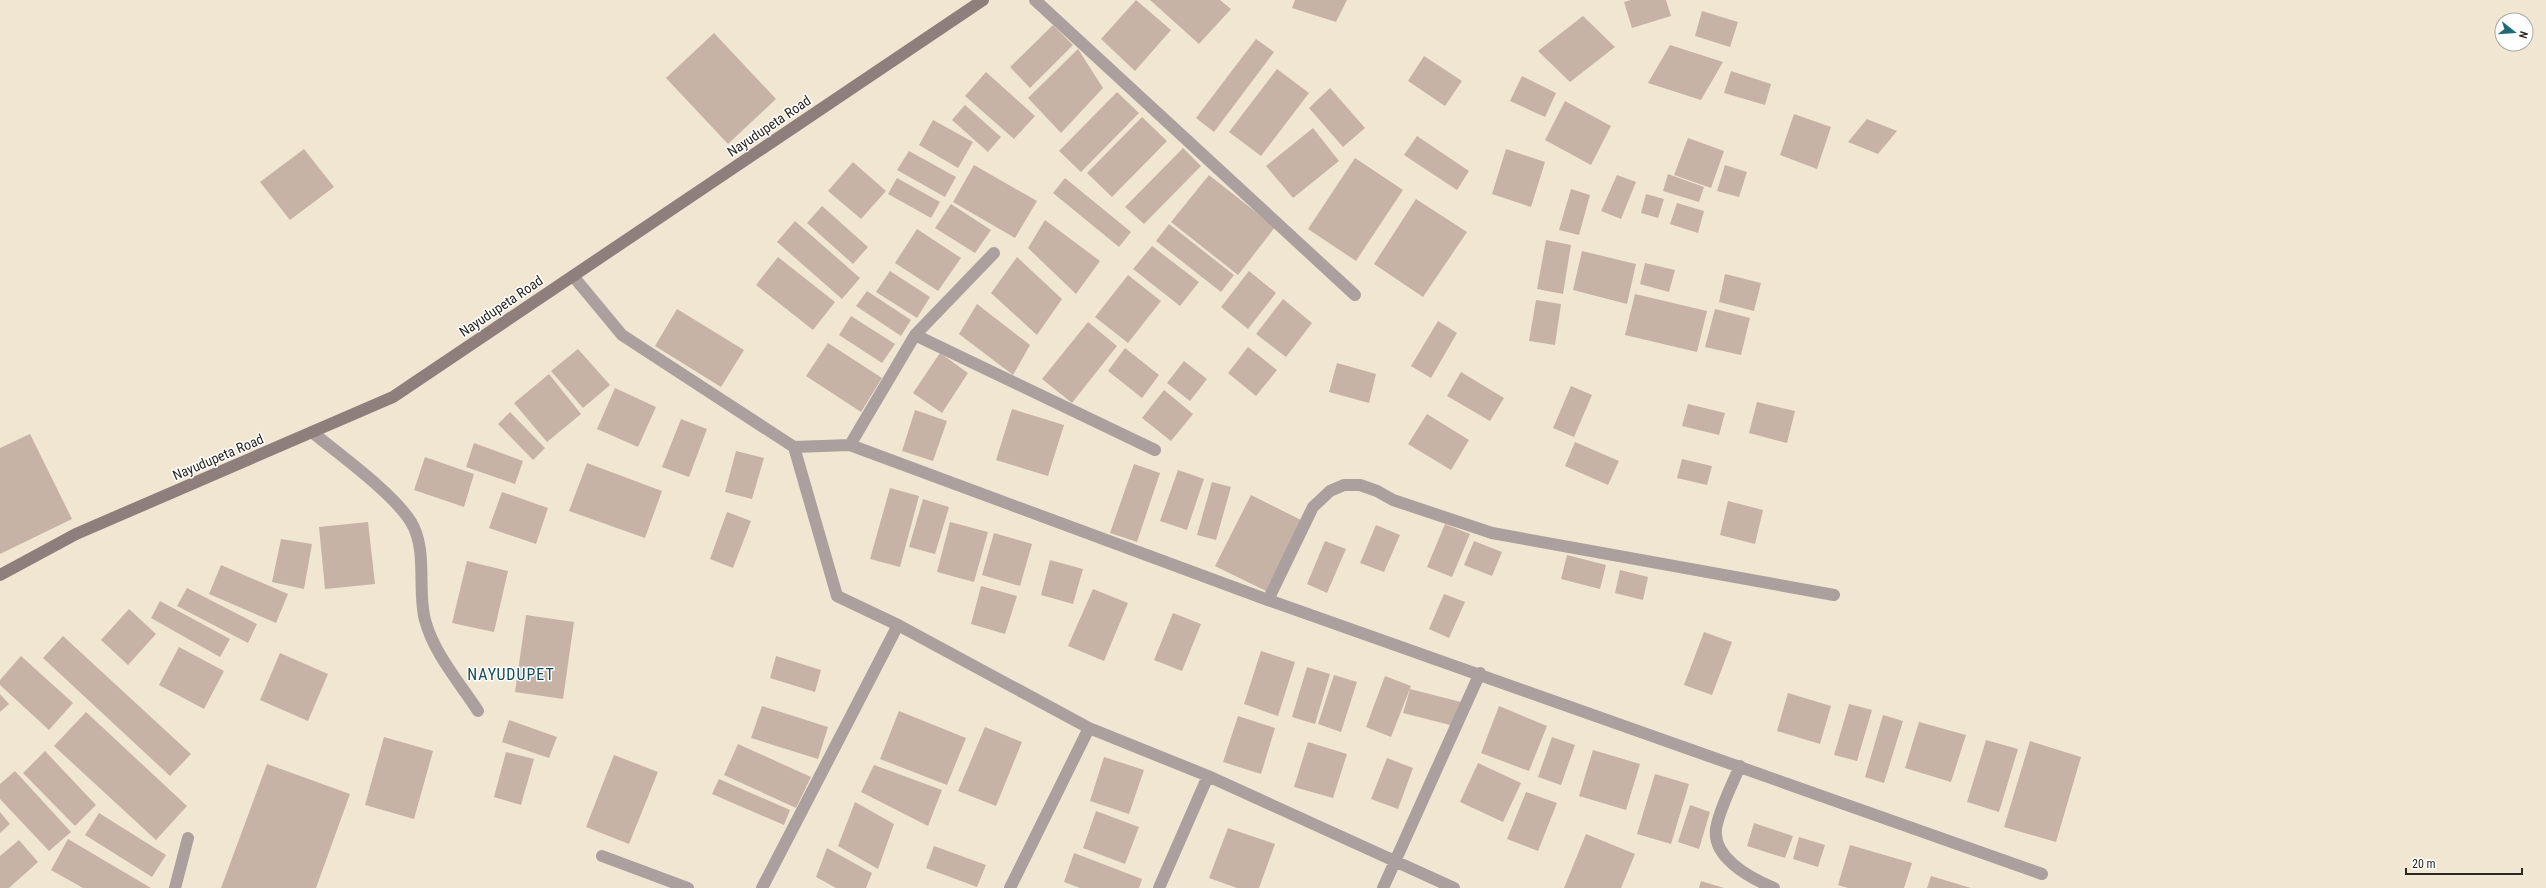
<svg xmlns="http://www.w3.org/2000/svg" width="2546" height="888" font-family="'Roboto Condensed',sans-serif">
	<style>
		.building { fill: #c7b3a6 }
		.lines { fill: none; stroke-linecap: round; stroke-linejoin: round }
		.street { stroke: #aba09e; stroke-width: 12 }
		.secondary { stroke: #8e7e7c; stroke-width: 12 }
		.labels { text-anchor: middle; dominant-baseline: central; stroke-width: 3; stroke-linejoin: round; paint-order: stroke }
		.street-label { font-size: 14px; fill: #2c2720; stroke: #fff }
		.quarter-label { font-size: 16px; letter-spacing: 1px; fill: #124e56; stroke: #fff }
	</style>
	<rect width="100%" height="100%" fill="#f1e6d2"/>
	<!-- building -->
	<path class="building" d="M1136,0L1171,30L1135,71L1101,39Z
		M1150,0H1220L1231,9L1199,44Z
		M1295,0H1347L1336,22L1292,8Z
		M1631,0H1666L1671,16L1632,28L1624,2Z
		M1702,11L1738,22L1730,47L1695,36Z
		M1583,16L1615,47L1570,82L1538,51Z
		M1053,25L1073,45L1030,88L1010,67Z
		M714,33L776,99L728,144L666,78Z
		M1256,39L1274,52L1214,132L1196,118Z
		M1670,45L1723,62L1701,100L1648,83Z
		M1078,49L1103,88L1061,133L1028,98Z
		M1424,56L1462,81L1445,106L1408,81Z
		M1277,69L1309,93L1261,156L1229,132Z
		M1731,71L1771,84L1765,105L1724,93Z
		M986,72L1035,116L1014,139L965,96Z
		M1522,76L1556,93L1545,117L1510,101Z
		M1330,88L1365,128L1343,147L1309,108Z
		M1117,92L1139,113L1081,172L1059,151Z
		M1565,101L1611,126L1591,165L1545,140Z
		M965,105L1001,137L988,152L952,120Z
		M1794,114L1831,127L1817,169L1780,155Z
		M1142,117L1167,141L1112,197L1087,173Z
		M1867,119L1897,131L1878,154L1848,142Z
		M933,120L973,142L958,168L919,145Z
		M1313,128L1339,161L1293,198L1266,166Z
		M1417,136L1469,171L1457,190L1404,155Z
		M1688,138L1724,151L1711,188L1674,175Z
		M1183,148L1201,166L1144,224L1125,207Z
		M304,149L334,187L290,220L260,182Z
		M1506,149L1545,162L1531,207L1492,194Z
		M909,151L956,177L945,197L897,170Z
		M1355,158L1403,190L1356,261L1308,229Z
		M853,162L886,191L861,219L828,191Z
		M974,165L1037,201L1015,238L953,202Z
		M1725,165L1747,172L1739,197L1717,191Z
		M1668,174L1704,187L1699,202L1663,191Z
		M1209,175L1275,227L1238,275L1171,222Z
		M1617,175L1636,182L1621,219L1601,211Z
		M897,178L940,202L931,218L888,194Z
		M1065,178L1131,232L1119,247L1053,193Z
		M1571,189L1590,195L1579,235L1559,230Z
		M1646,194L1664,199L1658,218L1641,213Z
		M1416,199L1467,232L1423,297L1374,264Z
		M1677,203L1704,211L1698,233L1670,224Z
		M951,204L991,230L975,253L935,228Z
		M822,206L868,247L853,264L807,223Z
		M1045,220L1100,261L1076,294L1028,248Z
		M795,221L860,278L842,299L777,242Z
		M1169,224L1234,275L1221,292L1156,241Z
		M917,229L961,258L938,291L895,263Z
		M1546,240L1571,245L1563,294L1537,289Z
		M1152,246L1199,282L1180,306L1133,269Z
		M1582,251L1636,264L1627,304L1573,290Z
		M778,257L835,302L813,330L756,285Z
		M1017,257L1062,299L1037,335L991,293Z
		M1645,263L1675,270L1669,292L1640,284Z
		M890,271L930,297L917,318L876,292Z
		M1249,271L1276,293L1248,329L1221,307Z
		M1725,274L1761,283L1754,311L1719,302Z
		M1128,275L1161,301L1128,343L1095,317Z
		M867,291L911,320L901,336L856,306Z
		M1635,294L1707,311L1697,352L1625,335Z
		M1283,299L1312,323L1286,357L1256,334Z
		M1536,300L1561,304L1555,345L1529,341Z
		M977,304L1030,345L1013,375L959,334Z
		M677,309L744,350L721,387L655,346Z
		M1715,309L1750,318L1741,355L1705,347Z
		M851,316L895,344L882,363L839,335Z
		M1438,321L1457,333L1431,378L1411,366Z
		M1088,322L1117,346L1072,403L1042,379Z
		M828,343L882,378L861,412L806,376Z
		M1248,347L1277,370L1256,396L1228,373Z
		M1125,348L1159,375L1142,398L1108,371Z
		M578,349L610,385L583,408L551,371Z
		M940,353L968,373L942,413L913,393Z
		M1184,361L1207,379L1190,401L1167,383Z
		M1337,363L1376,374L1369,403L1329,392Z
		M1461,372L1504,398L1490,421L1447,396Z
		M549,374L581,414L547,442L514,403Z
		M1571,386L1592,395L1574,437L1553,428Z
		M615,388L656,407L638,447L597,429Z
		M1164,390L1193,414L1171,441L1142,418Z
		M1757,402L1795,411L1787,443L1749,433Z
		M1688,404L1725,413L1719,435L1682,426Z
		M1012,409L1064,425L1048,476L996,460Z
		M915,410L947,421L933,461L902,451Z
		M510,412L545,448L533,460L498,424Z
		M1427,414L1469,440L1451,470L1408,444Z
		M681,419L707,429L689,477L662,467Z
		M30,434L72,519L0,554V448Z
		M1575,442L1619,461L1608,485L1565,466Z
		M474,443L523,461L515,484L466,467Z
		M736,451L764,458L752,499L725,492Z
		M425,457L474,474L464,507L414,490Z
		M1682,459L1712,466L1707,485L1677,478Z
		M587,463L662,491L645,538L569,511Z
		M1134,464L1160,473L1137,542L1110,533Z
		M1178,470L1204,479L1187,530L1160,521Z
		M1212,482L1231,487L1216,540L1197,535Z
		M890,488L919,496L900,567L870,559Z
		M502,492L548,508L536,544L489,528Z
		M1251,495L1301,520L1266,591L1215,566Z
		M923,499L949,507L935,554L909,547Z
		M1728,501L1763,510L1755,544L1720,535Z
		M727,512L751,521L733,568L710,559Z
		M368,522L375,584L325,589L319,527Z
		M950,522L988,532L974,582L937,572Z
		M1445,524L1470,534L1452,577L1427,567Z
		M1376,525L1400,535L1384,572L1360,563Z
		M994,533L1032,544L1020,586L982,575Z
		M281,539L312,544L304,589L272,582Z
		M1325,541L1346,549L1327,593L1307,584Z
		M1474,541L1502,552L1492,576L1464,565Z
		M1567,555L1606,565L1600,589L1561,579Z
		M1050,560L1083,569L1073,604L1041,595Z
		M467,561L508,571L494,632L452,623Z
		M221,565L288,594L276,623L209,594Z
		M1620,570L1648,577L1643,600L1615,593Z
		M981,586L1017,596L1005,634L971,624Z
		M187,588L257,624L248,643L177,606Z
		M1093,589L1128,603L1104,661L1068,646Z
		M1444,594L1465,602L1449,638L1429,629Z
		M160,601L230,639L220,657L151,618Z
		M129,609L156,634L128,665L101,640Z
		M1173,613L1201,624L1182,671L1154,660Z
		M526,615L574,622L563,699L515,692Z
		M1704,632L1732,642L1712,695L1684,685Z
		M63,636L191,754L170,776L43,658Z
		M179,647L224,671L204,709L159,685Z
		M1261,651L1295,662L1278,716L1244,704Z
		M280,653L328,674L308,721L260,700Z
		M21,656L73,703L49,730L0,685V680Z
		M776,656L821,670L815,692L770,678Z
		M1307,667L1330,674L1315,724L1292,717Z
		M1334,675L1357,682L1341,732L1318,724Z
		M1385,676L1411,686L1391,737L1366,727Z
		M1410,689L1461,702L1454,726L1403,713Z
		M1788,693L1831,706L1820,744L1777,731Z
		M0,694L9,704L0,712Z
		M1849,704L1872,710L1857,761L1834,755Z
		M762,706L828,727L818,759L751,738Z
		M1499,706L1547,726L1529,771L1481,753Z
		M899,711L966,738L947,785L880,759Z
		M86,712L187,806L156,840L54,746Z
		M1883,715L1903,721L1884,783L1865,777Z
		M1238,716L1275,728L1261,774L1223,762Z
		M509,720L557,737L549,758L502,742Z
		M1919,722L1966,735L1951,782L1905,768Z
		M985,727L1022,742L996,806L958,791Z
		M384,737L433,751L414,819L365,805Z
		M1552,737L1575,745L1561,785L1538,777Z
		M1986,740L2018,749L1999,812L1967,802Z
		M2030,741L2081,757L2056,842L2004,827Z
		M1308,742L1347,754L1333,798L1294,787Z
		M738,744L811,777L796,808L724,775Z
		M1593,750L1640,764L1626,810L1579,796Z
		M45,751L96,805L75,826L23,773Z
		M506,752L534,759L521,805L494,797Z
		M614,755L658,772L629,844L586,827Z
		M1104,757L1144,770L1129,814L1090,801Z
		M1387,758L1413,768L1398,809L1371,799Z
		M1478,763L1521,783L1503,822L1460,802Z
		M267,764L350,794L316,888H221Z
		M874,765L942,790L928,826L861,792Z
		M15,771L71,832L49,851L0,799V784Z
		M1655,774L1689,784L1671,844L1637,834Z
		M719,779L790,810L784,825L712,794Z
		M1526,792L1557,803L1538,851L1507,839Z
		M855,802L894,824L878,869L838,846Z
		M1690,805L1710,812L1699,849L1678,842Z
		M1096,811L1139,827L1125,864L1083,848Z
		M0,812L10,824L0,833Z
		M99,813L166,855L152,877L85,835Z
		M1754,823L1793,836L1785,858L1747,846Z
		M1228,828L1275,844L1259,888H1237L1209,878Z
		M1586,834L1635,854L1621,888H1564Z
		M1799,837L1825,845L1818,867L1793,859Z
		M68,839L151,888H83L51,870Z
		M19,840L38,862L9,888H0V856Z
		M1850,845L1912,863L1904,888H1848L1838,885Z
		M934,846L986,865L977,887L926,868Z
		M827,848L872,873L866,888H836L816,877Z
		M1074,853L1142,879L1139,888H1080L1064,882Z
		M1931,876L1971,888H1927Z
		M1701,881L1724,888H1699Z"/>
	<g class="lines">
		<!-- street -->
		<path class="street" d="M1035,0L1355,295
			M573,276L622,335L794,447L837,596L898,625L1089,728L1208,776L1454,888
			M915,335L1155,450
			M312,432C340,455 393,493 411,522C428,550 417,590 425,620C434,654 460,683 478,711
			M850,445L915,335L994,253
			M794,447L850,445L1268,600L2042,874
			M1268,600L1313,507L1330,491L1344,485H1360L1377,491L1393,500L1492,533L1834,595
			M1740,766C1732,785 1722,804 1717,824C1708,856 1750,878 1774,888
			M602,856L688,888
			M175,888L188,838
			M762,888L898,625
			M1010,888L1089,728
			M1159,888L1208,776
			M1383,888L1480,673"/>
		<!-- secondary -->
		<path class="secondary" d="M0,575L76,534L393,397L983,0"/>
	</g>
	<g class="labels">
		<!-- street labels -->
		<g class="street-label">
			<text transform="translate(769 126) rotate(-34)">Nayudupeta Road</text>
			<text transform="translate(501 306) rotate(-34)">Nayudupeta Road</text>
			<text transform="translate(218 457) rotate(-23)">Nayudupeta Road</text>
		</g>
		<!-- quarter labels -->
		<g class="quarter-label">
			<text x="511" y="674">NAYUDUPET</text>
		</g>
	</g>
	<!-- north arrow -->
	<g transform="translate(2514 32) rotate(107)"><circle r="19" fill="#ffffff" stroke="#aba9a6"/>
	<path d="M0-3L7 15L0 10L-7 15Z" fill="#206a75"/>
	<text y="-6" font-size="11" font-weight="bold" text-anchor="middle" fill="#2c2720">N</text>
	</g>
	<!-- scale -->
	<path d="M2406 868v6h116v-6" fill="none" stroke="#2c2720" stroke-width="2"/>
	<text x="2412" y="868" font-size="12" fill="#2c2720" stroke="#ffffff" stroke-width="3" paint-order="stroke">20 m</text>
</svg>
